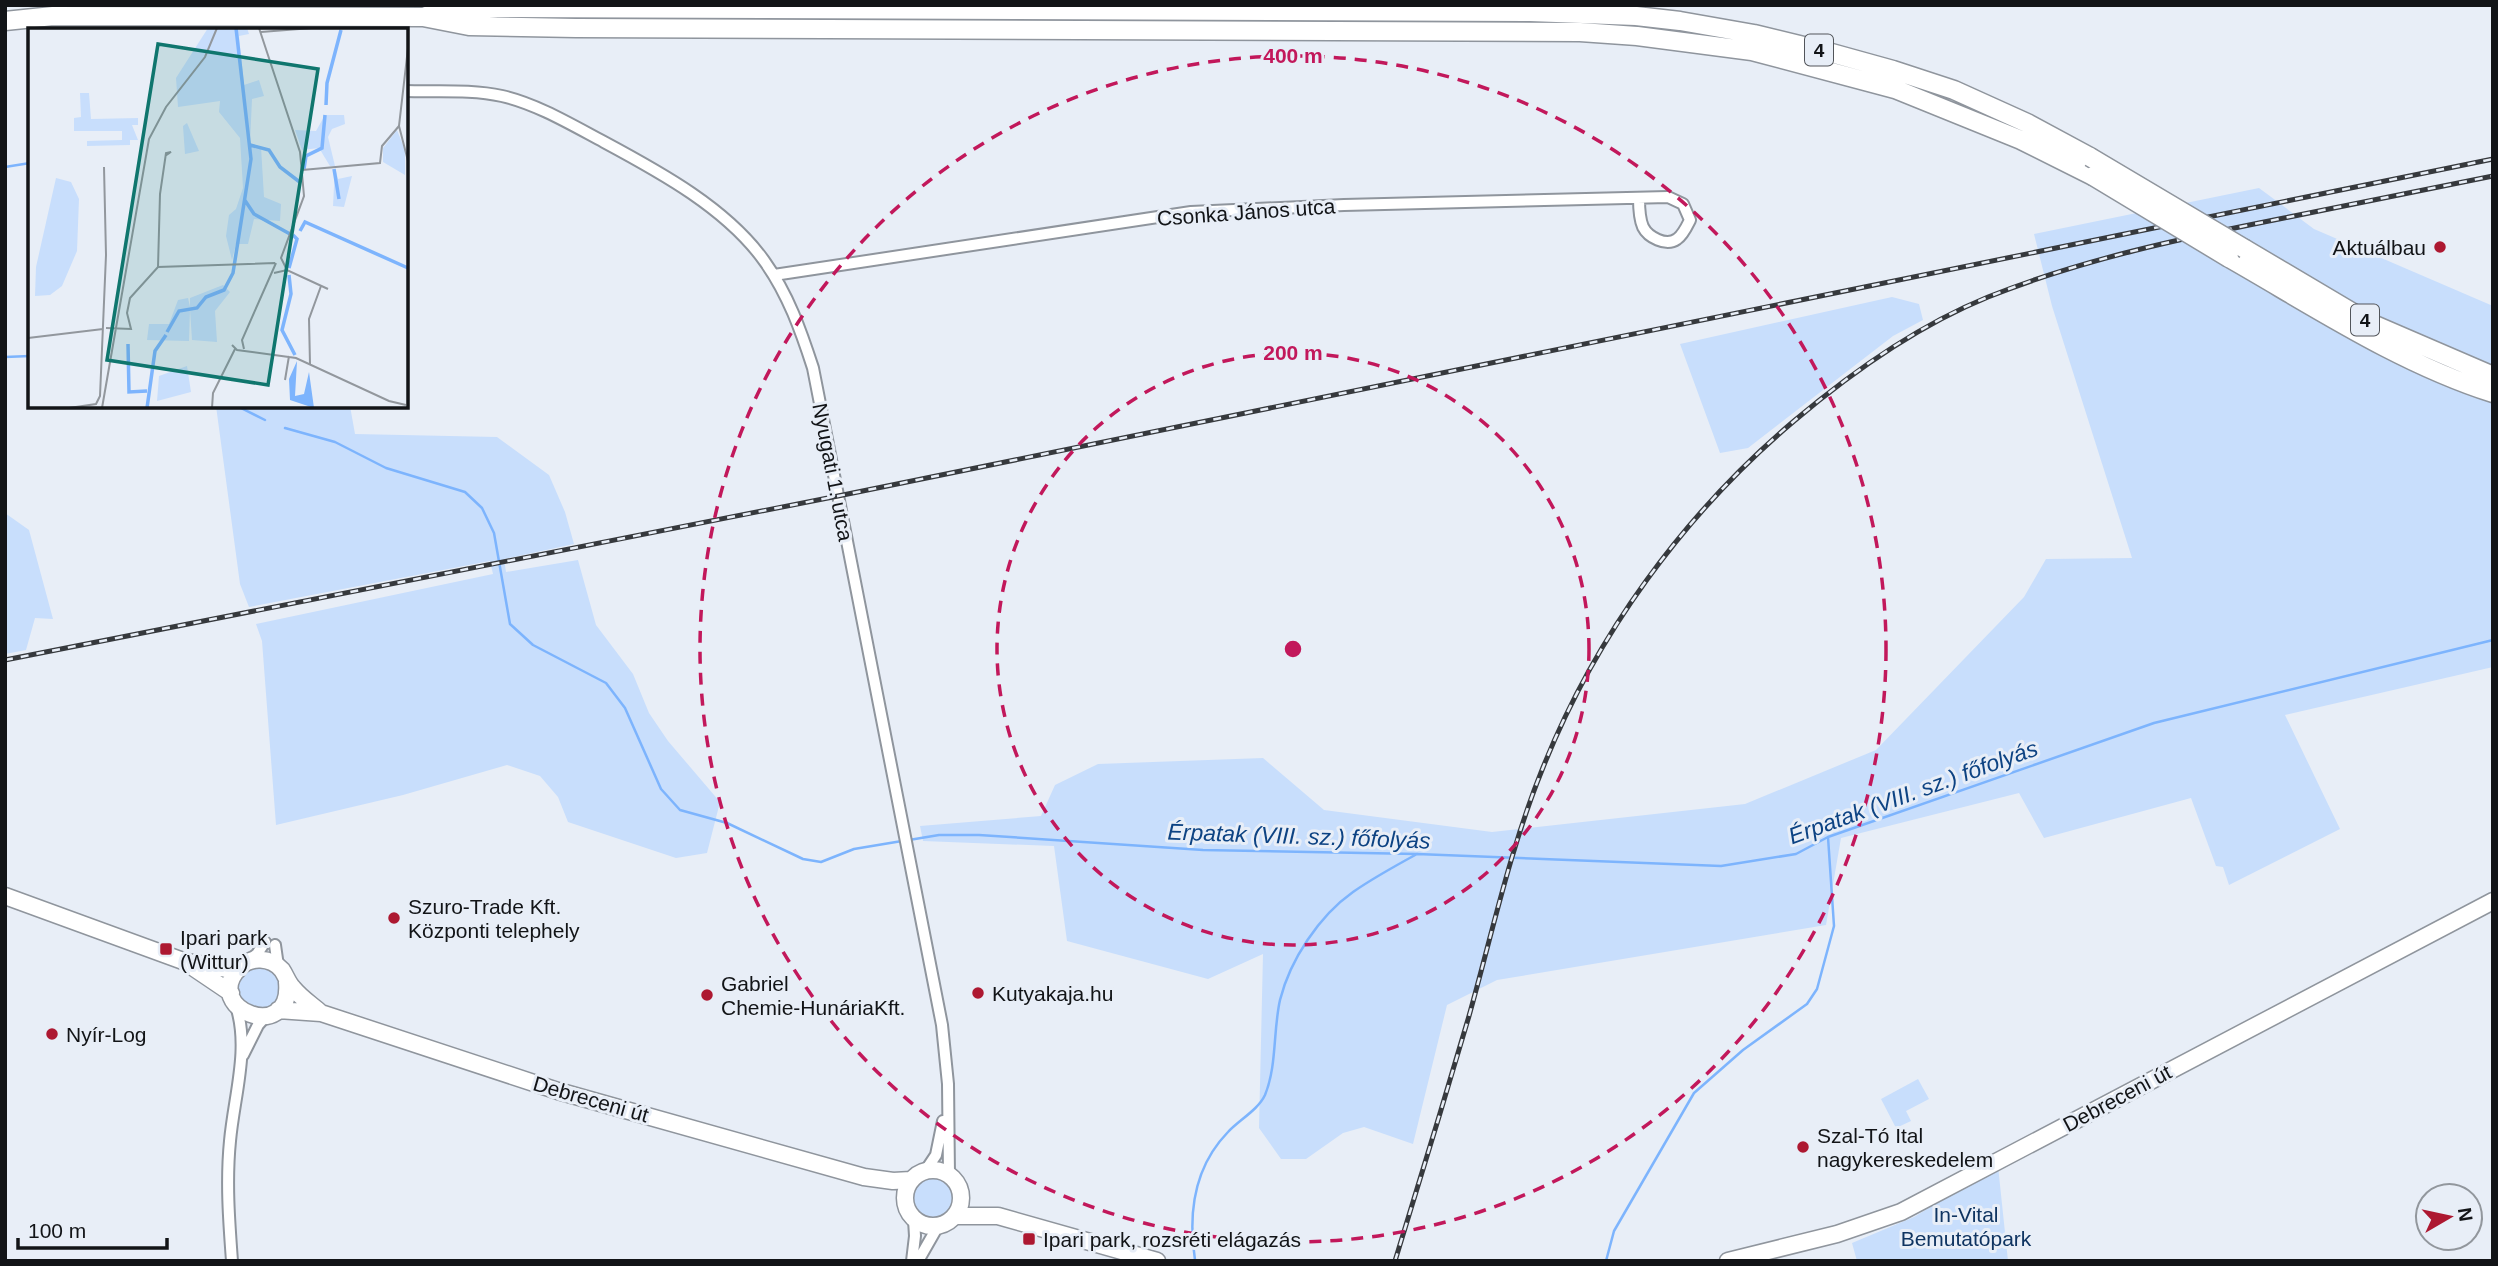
<svg xmlns="http://www.w3.org/2000/svg" width="2498" height="1266" font-family="Helvetica,sans-serif">
	<style>
		.green { fill: #c8defc }
		.lines { fill: none; stroke-linecap: round; stroke-linejoin: round }
		.stream { stroke: #7db4fd; stroke-width: 2.5 }
		.street-casing { stroke: #8f959d; stroke-width: 14 }
		.secondary-casing { stroke: #8f959d; stroke-width: 19 }
		.primary-casing { stroke: #8f959d; stroke-width: 21 }
		.street { stroke: #fff; stroke-width: 10 }
		.secondary { stroke: #fff; stroke-width: 16 }
		.primary { stroke: #fff; stroke-width: 18 }
		.rail-casing { stroke: #36393d; stroke-width: 5 }
		.rail { stroke: #e8eef7; stroke-width: 2.5; stroke-dasharray: 8; stroke-linecap: butt }
		.primary-bridge-casing { stroke: #8f959d; stroke-width: 21; stroke-linecap: butt }
		.primary-bridge { stroke: #fff; stroke-width: 18 }
		.ring { fill: none; stroke: #c2185b; stroke-width: 3.5; stroke-dasharray: 12 9 }
		.poi-dot { fill: #ad1831; stroke: #e8eef7; stroke-width: 2.5 }
		.labels { text-anchor: middle; dominant-baseline: central; stroke-width: 6; stroke-linejoin: round; paint-order: stroke }
		.shield { fill: #e8eef7; stroke: #52555a; stroke-width: 2 }
		.shield-label { font-size: 19px; font-weight: bold; fill: #121417 }
		.street-label { font-size: 21px; fill: #121417; stroke: #e8eef7 }
		.poi-label { font-size: 21px; fill: #121417; stroke: #e8eef7; text-anchor: start }
		.park-label { font-size: 21px; fill: #0f3461; stroke: #e8eef7 }
		.water-label { font-size: 23px; font-style: italic; fill: #0d4383; stroke: #e8eef7 }
		.inset-river { fill: none; stroke: #7db4fd; stroke-width: 3.5 }
		.inset-road { fill: none; stroke: #92979d; stroke-width: 2 }
		.view { fill: #0f766e; fill-opacity: 0.15; stroke: #0f766e; stroke-width: 3.5 }
		.inset-edge { fill: none; stroke: #121417; stroke-width: 3.5 }
		.centre { fill: #c2185b; stroke: #e8eef7; stroke-width: 3.5 }
		.ring-label { font-size: 21px; text-anchor: middle; font-weight: bold; fill: #c2185b; stroke: #e8eef7; stroke-width: 6; stroke-linejoin: round; paint-order: stroke }
	</style>
	<rect width="100%" height="100%" fill="#e8eef7"/>
	<!-- green -->
	<path class="green" d="M2259,188L2314,229L2493,306V667L2285,715L2340,829L2229,885L2223,867L2216,866L2191,798L2044,838L2019,793L1841,838L1826,925L1497,980L1447,1005L1413,1144L1364,1127L1343,1133L1306,1159H1281L1259,1128L1263,954L1208,979L1067,941L1054,846L923,841L920,826L1041,816L1055,785L1098,764L1263,758L1324,810L1492,832L1745,804L1876,750L2024,597L2046,559L2132,558L2052,306L2034,234Z
		M1892,297L1919,304L1923,320L1893,336L1748,448L1720,453L1680,344Z
		M216,406H350L355,434L497,437L549,475L565,512L574,544L504,559L506,572L578,560L596,625L633,674L649,713L668,741L720,802L707,853L676,858L568,822L558,797L540,776L507,765L403,795L276,825L262,641L256,624L493,574L490,561L249,607L240,584Z
		M5,513L29,530L53,619L35,618L26,650L5,654Z
		M237 989a22 22 0 1 1 44 0a22 22 0 1 1-44 0Z
		M1918,1079L1929,1099L1906,1111L1911,1121L1896,1128L1881,1099Z
		M1998,1166L2008,1261H1857L1852,1243L1914,1217Z
		M911 1198a22 22 0 1 1 44 0a22 22 0 1 1-44 0Z"/>
	<g class="lines">
		<!-- stream -->
		<path class="stream" d="M5,167L30,163
			M5,357L30,356
			M237,406L265,420
			M285,428L335,442L386,468L465,492L482,508L494,533L510,624L533,645L606,683L625,708L661,789L680,810L727,823L803,859L821,862L854,849L902,841
			M909,840L939,835H979L1203,850L1417,854L1721,866L1796,854L1828,837L2154,723L2493,640
			M1195,1260C1188,1214 1194,1167 1228,1132C1239,1120 1258,1110 1265,1095C1277,1066 1273,1031 1280,1000C1290,960 1319,916 1353,892C1373,878 1395,866 1417,854
			M1606,1261L1614,1231L1694,1093L1743,1050L1807,1004L1817,989L1834,926L1828,837"/>
		<!-- street casing -->
		<g class="street-casing">
			<path id="street" d="M406,91C437,92 471,89 502,96C537,104 572,125 604,142C660,172 728,209 765,262C788,294 801,331 813,368L942,1025L948,1084L949,1175
				M774,275L1191,212L1344,205L1668,197L1683,204L1690,220C1687,226 1683,235 1677,239C1666,247 1648,237 1643,227C1639,218 1639,207 1639,198
				M275,945L278,966
				M248,961L257,954L265,942
				M243,1055L258,1025L266,1016
				M926,1170L936,1155L943,1121
				M232,1261C229,1221 226,1181 230,1141C234,1096 250,1049 236,1006
				M912,1261L915,1236L914,1220
				M918,1261L938,1226"/>
		</g>
		<!-- secondary casing -->
		<g class="secondary-casing">
			<path id="secondary" d="M5,896L183,961L237,971
				M194,968L231,993
				M287,982C293,1045 200,1009 239,968C250,956 271,957 282,970C286,976 288,983 293,988C301,998 312,1005 321,1013
				M278,1010L321,1013L558,1091L864,1177L893,1181L911,1180
				M905 1198a28 28 0 1 1 56 0a28 28 0 1 1-56 0Z
				M956,1216H998L1157,1261
				M1728,1261L1837,1234L1901,1212L2493,901"/>
		</g>
		<!-- primary casing -->
		<g class="primary-casing">
			<path id="primary" d="M426,16L446,11L497,8L1530,12L1636,16L1680,21L1754,34L1828,52L1893,70L1954,90L2027,123L2090,157
				M5,21L53,16L423,17L469,26L576,28L1580,32L1637,36L1752,51L1895,89L2021,140L2093,176
				M2245,249L2370,323L2493,376
				M2229,258C2315,307 2399,363 2493,393"/>
		</g>
		<!-- street -->
		<use href="#street" class="street"/>
		<!-- secondary -->
		<use href="#secondary" class="secondary"/>
		<!-- primary -->
		<use href="#primary" class="primary"/>
		<!-- rail casing -->
		<g class="rail-casing">
			<path id="rail" d="M5,660L838,496L2493,159
				M1395,1261C1420,1179 1445,1098 1469,1016C1492,934 1510,849 1542,770C1595,636 1684,514 1794,421C1852,372 1917,326 1988,297C2083,259 2183,238 2284,218C2353,204 2423,190 2493,176"/>
		</g>
		<!-- rail -->
		<use href="#rail" class="rail"/>
		<!-- primary-bridge casing -->
		<g class="primary-bridge-casing">
			<path id="primary-bridge" d="M2090,157L2245,249
				M2093,176L2229,258"/>
		</g>
		<!-- primary-bridge -->
		<use href="#primary-bridge" class="primary-bridge"/>
	</g>
	<!-- distance rings -->
	<g class="ring">
		<circle cx="1293" cy="649" r="296"/>
		<circle cx="1293" cy="649" r="593"/>
	</g>
	<!-- markers -->
	<g class="poi-dot">
		<circle cx="2440" cy="247" r="7"/>
		<circle cx="394" cy="918" r="7"/>
		<rect x="159" y="942" width="14" height="14" rx="3.5"/>
		<circle cx="978" cy="993" r="7"/>
		<circle cx="707" cy="995" r="7"/>
		<circle cx="52" cy="1034" r="7"/>
		<circle cx="1803" cy="1147" r="7"/>
		<rect x="1022" y="1232" width="14" height="14" rx="3.5"/>
	</g>
	<g class="labels">
		<!-- shield labels -->
		<g class="shield">
			<rect x="1805" y="34.5" width="28" height="31" rx="5"/>
			<rect x="2351" y="304.5" width="28" height="31" rx="5"/>
		</g>
		<g class="shield-label">
			<text x="1819" y="50">4</text>
			<text x="2365" y="320">4</text>
		</g>
		<!-- street labels -->
		<g class="street-label">
			<text transform="translate(1246 212) rotate(-4)">Csonka János utca</text>
			<text transform="translate(833 472) rotate(79)">Nyugati 1. utca</text>
			<text transform="translate(2117 1098) rotate(-28)">Debreceni út</text>
			<text transform="translate(591 1099) rotate(16)">Debreceni út</text>
		</g>
		<!-- poi labels -->
		<g class="poi-label">
			<text x="2426" y="247" text-anchor="end">Aktuálbau</text>
			<text x="408" y="906">Szuro-Trade Kft.<tspan x="408" dy="24">Központi telephely</tspan></text>
			<text x="180" y="937">Ipari park<tspan x="180" dy="24">(Wittur)</tspan></text>
			<text x="721" y="983">Gabriel<tspan x="721" dy="24">Chemie-HunáriaKft.</tspan></text>
			<text x="992" y="993">Kutyakaja.hu</text>
			<text x="66" y="1034">Nyír-Log</text>
			<text x="1817" y="1135">Szal-Tó Ital<tspan x="1817" dy="24">nagykereskedelem</tspan></text>
			<text x="1043" y="1239">Ipari park, rozsréti elágazás</text>
		</g>
		<!-- park labels -->
		<g class="park-label">
			<text x="1966" y="1214">In-Vital<tspan x="1966" dy="24">Bemutatópark</tspan></text>
		</g>
		<!-- water labels -->
		<g class="water-label">
			<text transform="translate(1913 792) rotate(-20)">Érpatak (VIII. sz.) főfolyás</text>
			<text transform="translate(1299 836) rotate(2)">Érpatak (VIII. sz.) főfolyás</text>
		</g>
	</g>
	<!-- overview -->
	<g transform="translate(28 28)">
		<rect width="380" height="380" fill="#e8eef7"/>
		<path d="M180,0H219L221,6L211,8L216,57L231,52L236,68L224,71L222,115L233,119L236,169L253,176L252,193L226,191L220,216H208L204,232L198,208L201,187L208,181L215,160L212,110L191,84L192,73L150,79L148,50ZM52,65H61L63,91L110,90V97H104L110,112H102V117L59,118V113L94,112V103H46V90L53,89ZM297,87H316L317,96L304,101L300,109L307,138H302L291,120L274,122L267,102L288,103ZM159,95L171,123L157,126L155,98ZM369,102L377,122V147L355,134V120ZM307,139L310,151L324,148L316,179L305,178ZM28,150L43,154L51,171L49,223L34,258L22,267L7,268L8,239ZM195,257L202,264L187,283L189,314L164,312L162,281L161,313L119,312L121,296H141L150,272L160,270L162,279V270ZM159,338L163,364L129,373L131,348Z" fill="#c8defc"/>
		<path d="M269,333L267,368L276,366L281,344L286,380L262,372L261,351Z" fill="#7db4fd"/>
		<path class="inset-river" d="M298,77L299,55L313,2M222,117L241,122L252,139L273,155M276,141L278,128L294,120L297,87M306,141L311,171M216,171L226,186L262,206M272,203L277,194L380,240M261,240L269,211L265,207M261,247L263,266L254,302L267,327M139,304L151,283L169,280L178,269L196,262L205,245L223,131L208,0M100,316L101,364L119,363M119,380L127,323L138,307"/>
		<path class="inset-road" d="M231,0L272,124L276,168L253,230L259,242M233,4L284,0M380,20L371,98L380,133M274,142L352,135L354,118L371,98M130,239L132,166L138,125L143,124L137,128M246,245L259,242L300,261M78,300L103,301L99,285L102,270L130,239L247,235M0,310L75,301M204,317L209,322L268,330L361,373L378,377M216,321L214,312L248,235M282,336L281,291L293,258M257,352L261,328M41,380L68,376L72,368L78,227L76,139M74,380L121,111L138,79L177,29L189,0M184,380L185,365L207,321"/>
		<path class="view" d="M130,16L290,41L240,357L79,332Z"/>
		<rect width="380" height="380" class="inset-edge"/>
	</g>
	<circle cx="1293" cy="649" r="10" class="centre"/>
	<g class="ring-label">
		<text x="1293" y="63">400 m</text>
		<text x="1293" y="360">200 m</text>
	</g>
	<!-- border -->
	<rect width="2498" height="1266" fill="none" stroke="#121417" stroke-width="14"/>
	<!-- north arrow -->
	<g transform="translate(2449 1217) rotate(81)"><circle r="33" fill="#e8eef7" stroke="#92979d" stroke-width="2"/>
	<path d="M0-5L12 26L0 18L-12 26Z" fill="#ad1831"/>
	<text y="-10" font-size="19" font-weight="bold" text-anchor="middle" fill="#121417">N</text>
	</g>
	<!-- scale -->
	<path d="M18 1238v10h149v-10" fill="none" stroke="#121417" stroke-width="3.5"/>
	<text x="28" y="1238" font-size="21" fill="#121417" stroke="#e8eef7" stroke-width="5" paint-order="stroke">100 m</text>
</svg>
